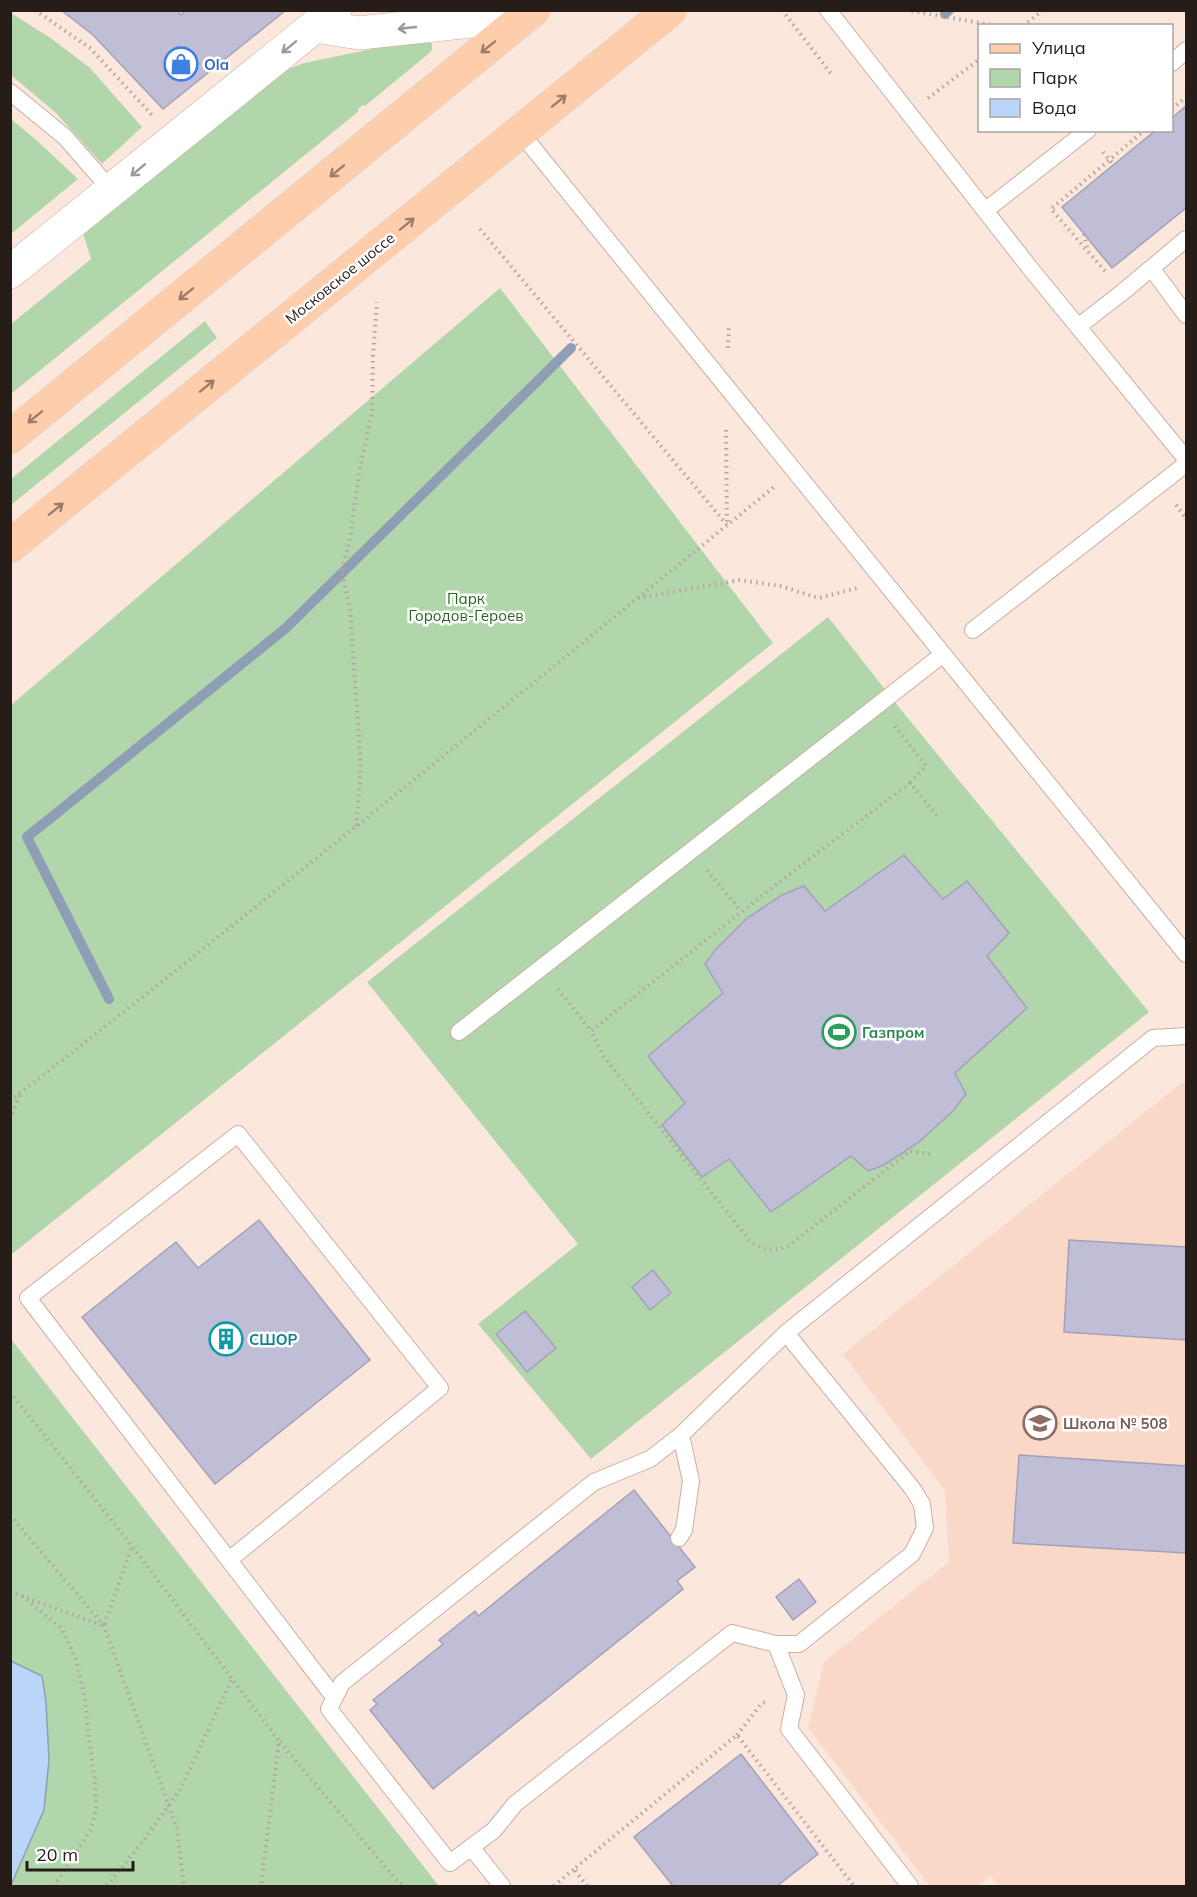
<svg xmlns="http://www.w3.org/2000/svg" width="1197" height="1897" font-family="Mulish,sans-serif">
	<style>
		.built { fill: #fad8c7 }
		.green { fill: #b2d6ac }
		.water { fill: #bad5f8; stroke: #8e9eb5; stroke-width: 1.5 }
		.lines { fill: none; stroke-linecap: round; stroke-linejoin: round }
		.stream { stroke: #8e9eb5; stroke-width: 10 }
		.building { fill: #bfbed6; stroke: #a2a1b8; stroke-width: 1.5 }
		.lane-casing { stroke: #c8afa2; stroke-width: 18 }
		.street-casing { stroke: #c8afa2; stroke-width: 34 }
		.primary-casing { stroke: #d4d2d1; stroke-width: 34 }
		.path { stroke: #b5a39b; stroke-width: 4; stroke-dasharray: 1.5 4.5; stroke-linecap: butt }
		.lane { stroke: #fff; stroke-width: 16 }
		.street { stroke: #fff; stroke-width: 33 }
		.primary { stroke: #fecdac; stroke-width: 33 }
		.oneway { stroke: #9d9997 }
		.oneway2 { stroke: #9d7d69 }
		.labels { text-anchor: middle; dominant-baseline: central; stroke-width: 5; stroke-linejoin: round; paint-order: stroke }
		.shop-label { font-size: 15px; font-weight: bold; fill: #366cbe; stroke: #fff; text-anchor: start }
		.street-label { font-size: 15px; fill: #261c18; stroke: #fff }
		.park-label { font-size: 15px; fill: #26671e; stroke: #fff }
		.leisure-label { font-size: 15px; font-weight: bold; fill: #27864d; stroke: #fff; text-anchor: start }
		.culture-label { font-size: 15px; font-weight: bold; fill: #0d838f; stroke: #fff; text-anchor: start }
		.education-label { font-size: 15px; font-weight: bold; fill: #785e54; stroke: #fff; text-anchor: start }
	</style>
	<rect width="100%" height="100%" fill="#fce7dd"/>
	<!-- built -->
	<path class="built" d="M1186,1082V1886H1000L991,1876L978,1886H930L808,1728L824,1662L949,1562L945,1491L843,1354L1179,1085Z"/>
	<!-- green -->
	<path class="green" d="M11,13L52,39L90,68L142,127L102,164L56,113L11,75Z
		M426,39L432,44V50L427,55L365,106L363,105L358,109L359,111L11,394V324L91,259L83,233L278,73L304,63L416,40Z
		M11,119L34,138L78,179L11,234Z
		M500,288L773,643L11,1255V705Z
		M205,321L217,338L11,505V479Z
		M828,617L902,711L1149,1012L591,1459L478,1324L578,1244L367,982Z
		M11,1339L439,1886H11Z"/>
	<!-- water -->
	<path class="water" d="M11,1661L42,1676L46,1702L49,1760L44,1810L11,1885Z"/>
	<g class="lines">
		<!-- stream -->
		<path class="stream" d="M945,14L949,10
			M109,999L27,837L286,628L571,348"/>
	</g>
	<!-- building -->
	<path class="building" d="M61,10H177L181,15L186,10H286L163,109L93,35Z
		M1186,106V208L1112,268L1062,207L1156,130H1172V118Z
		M904,855L943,899L967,881L1009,933L987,956L1027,1008L955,1073L966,1094L953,1111L919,1142L884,1165L868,1171L851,1156L771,1212L729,1159L702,1177L662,1125L685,1103L648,1056L723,993L705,964L715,950L746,919L782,895L804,886L825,911Z
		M259,1220L370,1360L215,1484L82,1317L176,1242L198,1268Z
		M1069,1240L1186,1247V1340L1064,1332Z
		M653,1270L671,1293L650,1310L632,1287Z
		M525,1311L556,1348L527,1372L496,1334Z
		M1019,1455L1186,1466V1553L1013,1543Z
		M634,1490L695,1567L677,1581L683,1589L433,1789L370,1710L377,1704L373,1700L443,1644L439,1640L475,1611L478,1616Z
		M799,1579L816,1602L793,1620L776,1597Z
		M741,1754L818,1854L777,1886H673L634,1837Z"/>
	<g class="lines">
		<!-- lane casing -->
		<g class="lane-casing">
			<path id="lane" d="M828,10L1030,268L1186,459
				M1172,63L1186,50
				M10,92L65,137L112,191
				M520,132L1186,954
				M986,210L1088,130
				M1152,269L1186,315
				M1079,326L1124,291L1186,239
				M973,630L1186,464
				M459,1032L942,655
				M786,1333L912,1488L922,1504L925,1528L912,1554L799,1644H776L732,1633L515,1804L494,1830L450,1863L329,1709L342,1683L594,1482L650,1459L681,1435L786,1333L1153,1038L1186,1036
				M679,1538L684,1530L691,1481L681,1435
				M229,1560L440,1388L238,1134L28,1298L334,1697
				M776,1644L796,1695L789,1729L910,1886
				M471,1847L502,1886"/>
		</g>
		<!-- street casing -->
		<g class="street-casing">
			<path id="street" d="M315,26L359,33L528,15
				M10,272L335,10"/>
		</g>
		<!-- primary casing -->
		<g class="primary-casing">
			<path id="primary" d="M10,437L533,10
				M10,546L670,10"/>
		</g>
		<!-- path -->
		<path class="path" d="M35,10L90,48L152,115
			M782,10L832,75
			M906,10L998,26
			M1023,26L1043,10
			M928,98L980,59
			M1172,109L1186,97
			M1103,152L1114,165
			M480,229L727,525
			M1084,234L1088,251
			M1105,271L1051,209L1145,130
			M728,348L729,326
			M726,430L727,525
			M1176,505L1186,518
			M638,598L740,580L780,586L819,598L857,588
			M895,726L926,766L910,783
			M356,826L361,769L350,608L342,572L350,538L359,473L372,413L373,356L377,302
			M707,870L741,911
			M558,989L591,1031
			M10,1101C268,900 521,693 774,487
			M10,1119L20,1095
			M930,1154L910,1151L787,1247C771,1251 762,1250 749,1240L604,1057L591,1031L782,880L910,783L937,816
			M10,1392L132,1546L279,1741L261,1886
			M10,1515L104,1626L177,1829L184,1886
			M10,1592L104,1626L132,1546
			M22,1596L62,1629L76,1660L84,1694L95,1784L96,1810L90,1831L54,1886
			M737,1735L762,1703L768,1701
			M280,1742L398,1882L405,1886
			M107,1886L147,1836L181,1788L232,1679
			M554,1886L574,1869
			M587,1886L574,1869L737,1735L854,1886"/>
		<!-- lane -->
		<use href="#lane" class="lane"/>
		<!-- street -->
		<use href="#street" class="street"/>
		<!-- primary -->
		<use href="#primary" class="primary"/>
	</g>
	<!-- one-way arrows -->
	<defs><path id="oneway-shaft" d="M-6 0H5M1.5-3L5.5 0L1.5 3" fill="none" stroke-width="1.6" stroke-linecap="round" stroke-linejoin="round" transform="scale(1.5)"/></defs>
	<g class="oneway">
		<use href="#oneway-shaft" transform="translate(407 28) rotate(174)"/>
		<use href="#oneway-shaft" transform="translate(289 47) rotate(141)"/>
		<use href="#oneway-shaft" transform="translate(138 170) rotate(140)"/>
	</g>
	<g class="oneway2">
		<use href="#oneway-shaft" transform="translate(488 47) rotate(141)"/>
		<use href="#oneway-shaft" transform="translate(559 101) rotate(-39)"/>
		<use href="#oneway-shaft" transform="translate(337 171) rotate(141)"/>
		<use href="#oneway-shaft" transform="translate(407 224) rotate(-39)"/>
		<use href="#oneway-shaft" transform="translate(186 294) rotate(141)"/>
		<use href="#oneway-shaft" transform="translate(207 386) rotate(-39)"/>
		<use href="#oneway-shaft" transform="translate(35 417) rotate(141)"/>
		<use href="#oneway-shaft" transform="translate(56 509) rotate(-39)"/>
	</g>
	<!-- icons -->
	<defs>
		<g id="shop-ring" transform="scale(1.725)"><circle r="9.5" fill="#fff" stroke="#3f7fe0" stroke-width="1.5"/><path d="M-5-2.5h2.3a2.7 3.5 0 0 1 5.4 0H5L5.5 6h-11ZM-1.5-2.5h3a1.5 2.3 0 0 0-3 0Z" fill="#3f7fe0"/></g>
		<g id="stadium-ring" transform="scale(1.725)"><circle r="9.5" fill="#fff" stroke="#2e9e5b" stroke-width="1.5"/><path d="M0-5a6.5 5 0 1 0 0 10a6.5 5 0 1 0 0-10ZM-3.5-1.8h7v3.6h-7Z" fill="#2e9e5b"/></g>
		<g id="building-ring" transform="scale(1.725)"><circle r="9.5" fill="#fff" stroke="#0f9aa8" stroke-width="1.5"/><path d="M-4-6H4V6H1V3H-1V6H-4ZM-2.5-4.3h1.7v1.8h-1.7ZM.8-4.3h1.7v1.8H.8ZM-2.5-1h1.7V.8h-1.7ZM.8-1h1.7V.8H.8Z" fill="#0f9aa8"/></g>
		<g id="school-ring" transform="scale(1.725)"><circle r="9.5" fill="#fff" stroke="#8d6e63" stroke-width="1.5"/><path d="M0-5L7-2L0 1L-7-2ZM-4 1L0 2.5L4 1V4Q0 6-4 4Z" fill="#8d6e63"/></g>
	</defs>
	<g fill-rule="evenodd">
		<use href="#shop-ring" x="181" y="64"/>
		<use href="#stadium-ring" x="839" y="1032"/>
		<use href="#building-ring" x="226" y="1339"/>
		<use href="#school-ring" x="1040" y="1423"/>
	</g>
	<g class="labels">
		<!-- shop labels -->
		<g class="shop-label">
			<text x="204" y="64">Ola</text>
		</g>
		<!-- street labels -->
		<g class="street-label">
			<text transform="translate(340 278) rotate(-39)">Московское шоссе</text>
		</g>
		<!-- park labels -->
		<g class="park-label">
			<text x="466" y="598">Парк<tspan x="466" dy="17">Городов-Героев</tspan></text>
		</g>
		<!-- leisure labels -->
		<g class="leisure-label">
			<text x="862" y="1032">Газпром</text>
		</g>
		<!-- culture labels -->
		<g class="culture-label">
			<text x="249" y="1339">СШОР</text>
		</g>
		<!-- education labels -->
		<g class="education-label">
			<text x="1063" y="1423">Школа № 508</text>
		</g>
	</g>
	<!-- border -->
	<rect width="1197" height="1897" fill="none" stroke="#261c18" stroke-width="24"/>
	<!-- legend -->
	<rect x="978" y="24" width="195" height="108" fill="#ffffff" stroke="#a8a4a3" stroke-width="1.5"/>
	<rect x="990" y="44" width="30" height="9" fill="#fecdac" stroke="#a8a4a3" stroke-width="1.5"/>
	<text x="1032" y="54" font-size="18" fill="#261c18">Улица</text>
	<rect x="990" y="69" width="30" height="18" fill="#b2d6ac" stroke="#a8a4a3" stroke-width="1.5"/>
	<text x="1032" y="84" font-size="18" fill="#261c18">Парк</text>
	<rect x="990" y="99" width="30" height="18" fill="#bad5f8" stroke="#a8a4a3" stroke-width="1.5"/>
	<text x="1032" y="114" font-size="18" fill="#261c18">Вода</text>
	<!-- scale -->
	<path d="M27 1861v9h106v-9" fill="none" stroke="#261c18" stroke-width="3"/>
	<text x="36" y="1861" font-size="18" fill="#261c18" stroke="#ffffff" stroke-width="4.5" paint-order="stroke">20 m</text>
</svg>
